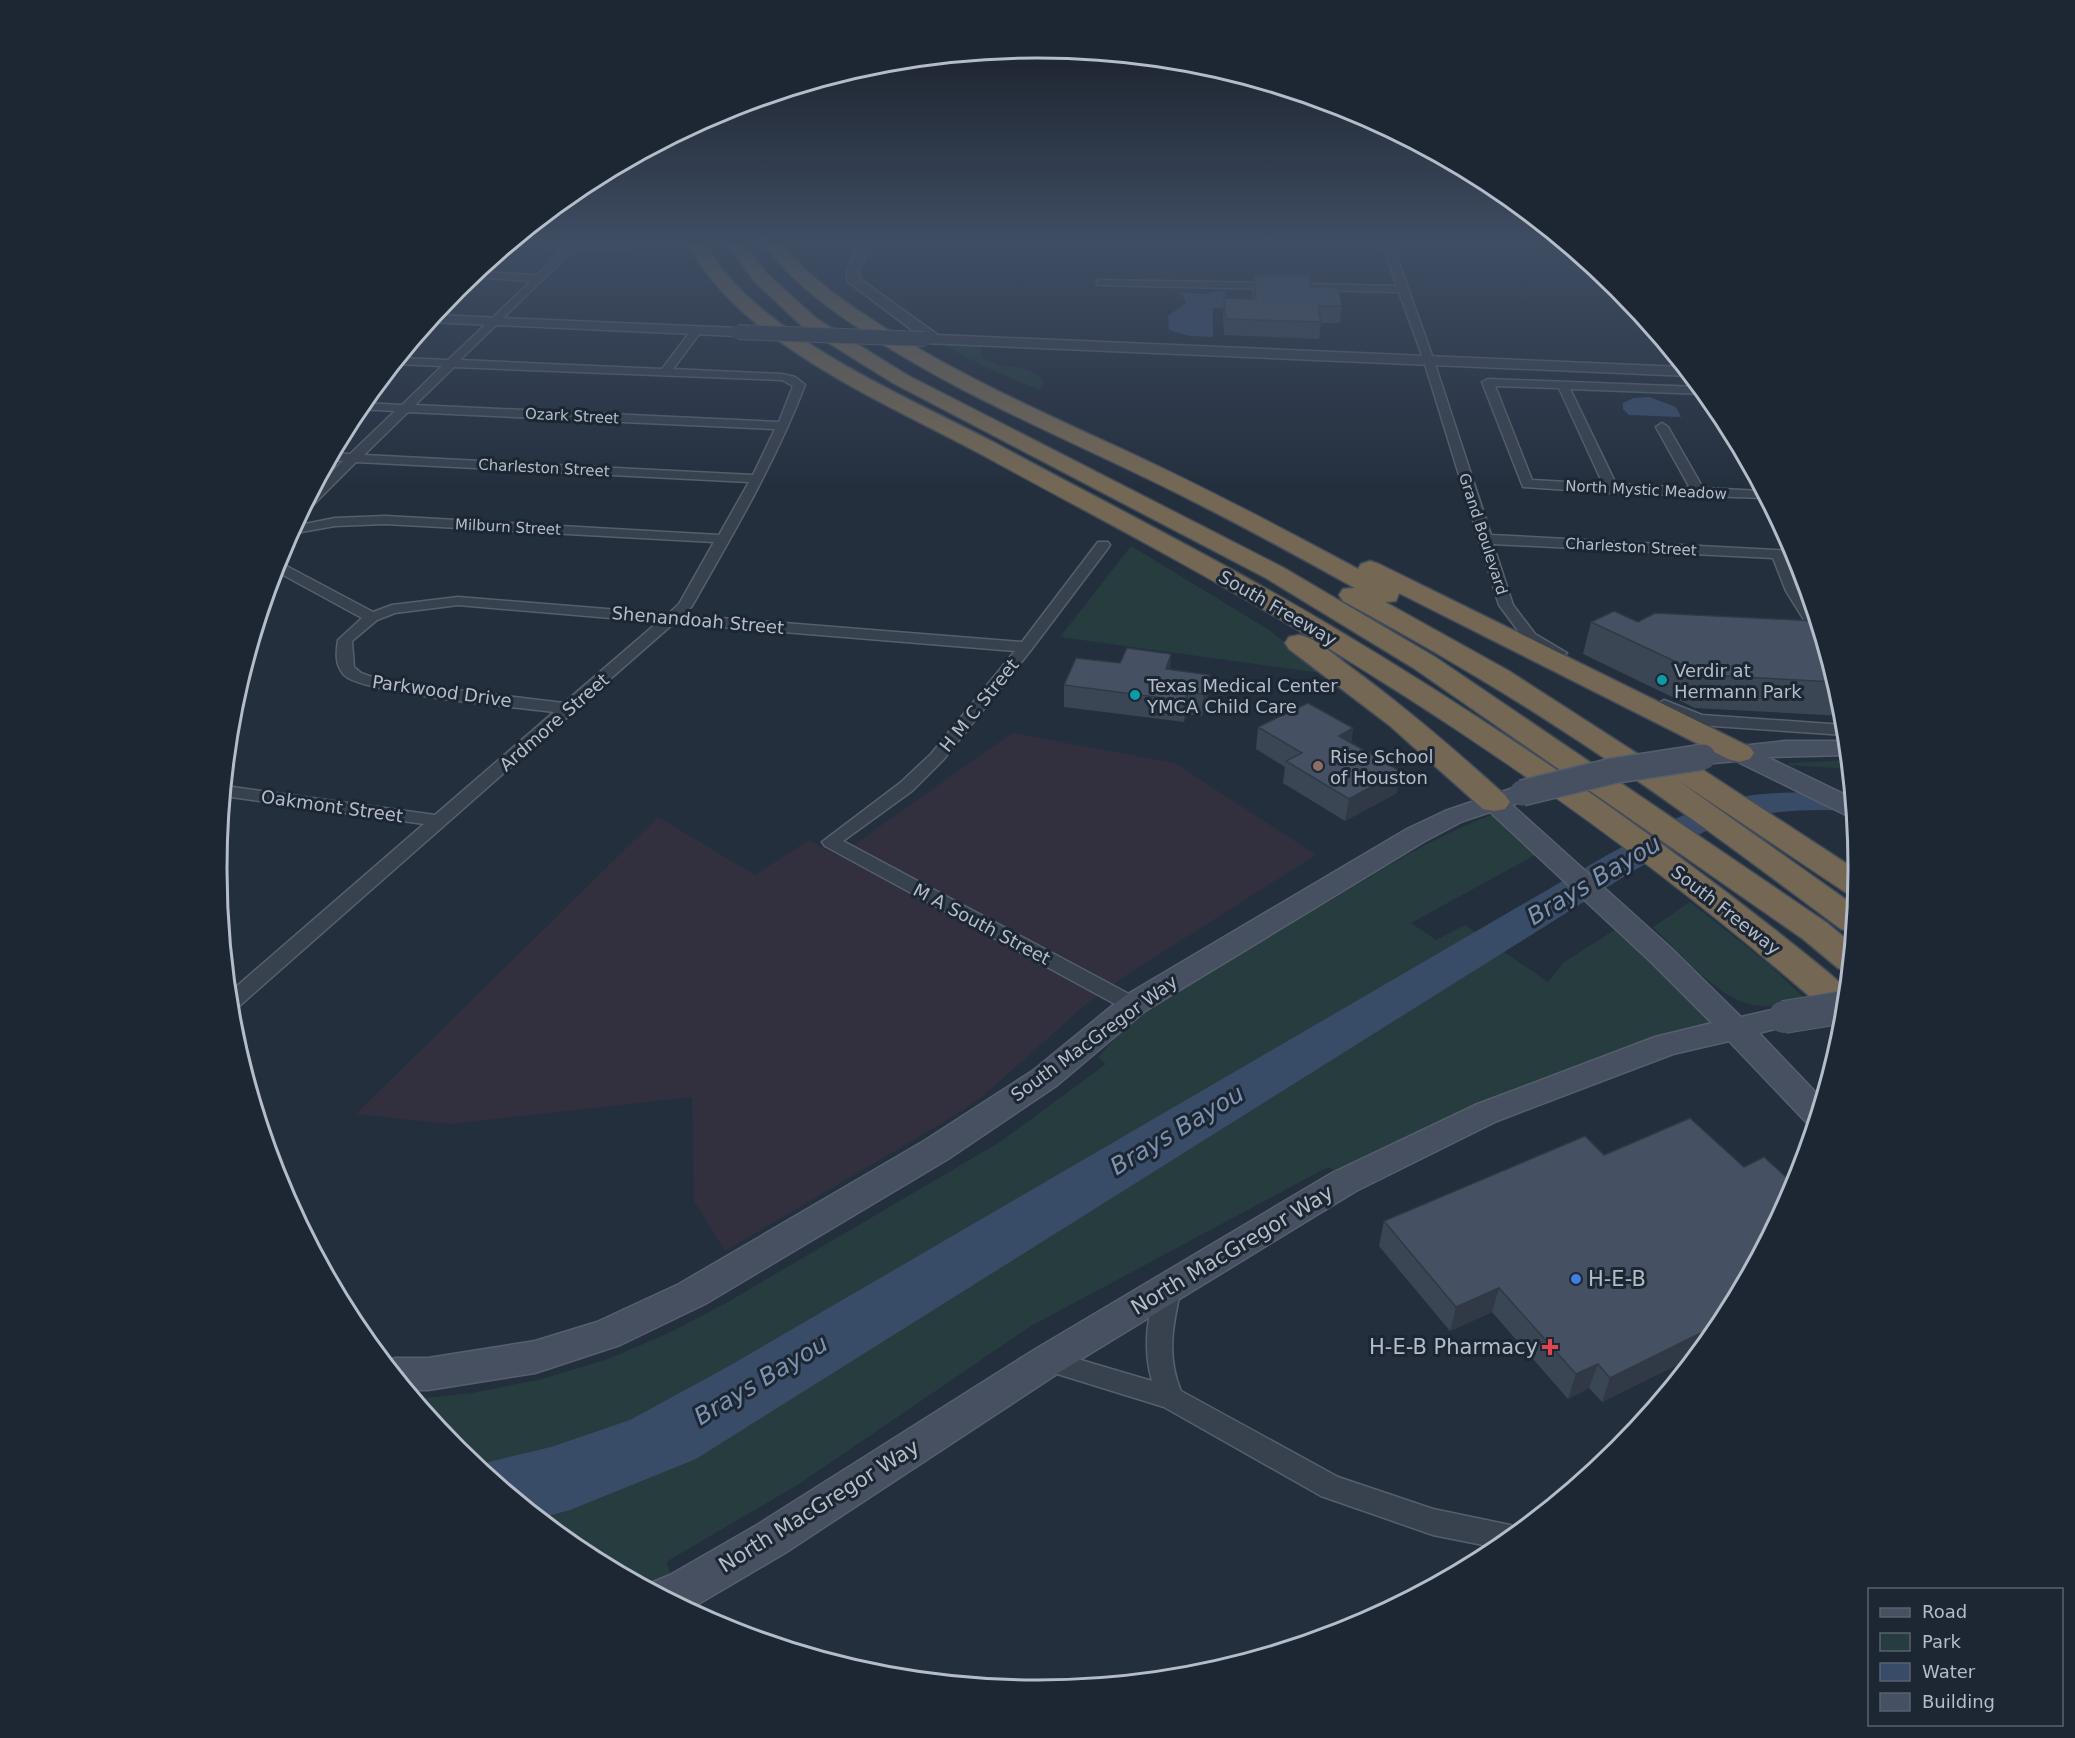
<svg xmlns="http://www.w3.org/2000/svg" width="2075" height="1738" font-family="'DejaVu Sans',sans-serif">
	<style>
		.medical { fill: #32303f }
		.green { fill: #263c3f }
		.water { fill: #394c67 }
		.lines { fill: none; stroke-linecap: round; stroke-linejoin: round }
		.minor-casing { stroke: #565f6c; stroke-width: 3 }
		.tertiary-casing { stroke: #565f6c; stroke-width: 3 }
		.secondary-casing { stroke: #565f6c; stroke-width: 3 }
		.motorway-casing { stroke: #434c59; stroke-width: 3 }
		.minor { fill: #38414e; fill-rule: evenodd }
		.tertiary { fill: #38414e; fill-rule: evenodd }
		.secondary { fill: #465061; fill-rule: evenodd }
		.motorway { fill: #746855; fill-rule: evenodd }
		.tertiary-bridge-casing { stroke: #565f6c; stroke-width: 16; stroke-linecap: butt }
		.secondary-bridge-far1-casing { stroke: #565f6c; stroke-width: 28; stroke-linecap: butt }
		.secondary-bridge-casing { stroke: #565f6c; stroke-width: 34; stroke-linecap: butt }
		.tertiary-bridge { stroke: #38414e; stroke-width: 14 }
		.secondary-bridge-far1 { stroke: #465061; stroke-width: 25 }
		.secondary-bridge { stroke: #465061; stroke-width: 32 }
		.wall { fill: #3b4654 }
		.shaded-wall { fill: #303945 }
		.building { fill: #455162; stroke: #303945; stroke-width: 1.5 }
		.culture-dot { fill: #0f9aa8; stroke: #1d2633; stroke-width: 2 }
		.education-dot { fill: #8d6e63; stroke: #1d2633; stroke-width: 2 }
		.shop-dot { fill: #3f7fe0; stroke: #1d2633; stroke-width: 2 }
		.health-dot { fill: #e0444e; stroke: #1d2633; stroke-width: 2 }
		.labels { text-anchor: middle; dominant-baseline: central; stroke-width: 6; stroke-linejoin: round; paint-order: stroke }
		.far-street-label { font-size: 15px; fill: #b4bcc9; stroke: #1d2633 }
		.street-label { font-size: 18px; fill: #b4bcc9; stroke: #1d2633 }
		.poi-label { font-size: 18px; fill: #b4bcc9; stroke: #1d2633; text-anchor: start }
		.near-street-label { font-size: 21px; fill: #b4bcc9; stroke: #1d2633 }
		.near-poi-label { font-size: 21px; fill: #b4bcc9; stroke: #1d2633; text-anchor: start }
		.near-water-label { font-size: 24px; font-style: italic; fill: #7c92b1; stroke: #1d2633 }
		.rim { fill: none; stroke: #b4bcc9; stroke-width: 3 }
	</style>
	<rect width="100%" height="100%" fill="#242f3e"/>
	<!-- medical -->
	<path class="medical" d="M1012,733L1175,763L1316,855L1128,974L1085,1005L982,1097L949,1119L725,1251L694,1201L692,1097L450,1124L356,1114L658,817L755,875L809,840L838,856Z"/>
	<!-- green -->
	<path class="green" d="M944,345L982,346L981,357C988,360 996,364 1004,366C1019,368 1033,368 1043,381V386L1039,390L983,366Z
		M1131,546L1266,628L1328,674L1060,637Z
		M1848,760L1849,769L1788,765L1789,763Z
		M1492,815H1495L1537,854L1411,923L1436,940L1465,925L1548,982L1563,963L1616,929L1716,1025L1341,1174L1328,1167L1031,1326L799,1484L666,1562L671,1574L645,1586L581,1551L457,1449L416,1399L472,1393L542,1379L608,1359L669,1333L726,1303L1000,1142L1106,1064L1098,1058C1145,996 1251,947 1319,907C1375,875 1430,837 1492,815Z
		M1690,902L1771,966L1805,999C1791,1002 1775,1007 1760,1006C1720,1003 1681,953 1653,927Z"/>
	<!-- water -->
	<path class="water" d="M1216,291H1225L1226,305L1235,308H1213V337L1190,336L1169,330L1168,316L1186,303L1183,296L1179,294L1181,292L1203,294Z
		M1649,397L1676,407L1681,417L1629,415L1623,409V403L1634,398Z
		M1841,792L1851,793L1853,811C1800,808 1746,811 1698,835C1676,846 1655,859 1633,871L696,1459L570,1510L540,1518L476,1465L551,1447L630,1420L729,1366L1602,858C1645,835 1690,806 1740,797C1773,791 1807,793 1841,792Z"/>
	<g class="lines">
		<!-- minor casing -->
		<g class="minor-casing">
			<path id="minor" d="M512,243C532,243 618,239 630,247L625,250L575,248L460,360L662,369L693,328L697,327L702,330L673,369L782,374L795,377L805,385C775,463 733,534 692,606L683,615L1022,642L1098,542H1108L1110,545L1108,548L1031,650L943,760L912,791L843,841L1140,1000L1143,1005L1140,1010L1133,1012L1126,1010L825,846L822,842L900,783L931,754L1015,651L674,623L577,708L576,712L572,713L237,1008L230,1010L229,993L424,824L224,796L225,786L435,815L554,712C519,707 363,694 344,675C335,665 336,653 338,640L362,618L274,570L277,561L373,612L392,605L458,597L668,614L679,604L714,542L385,524L335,526L290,534L295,526L335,518L385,516L719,535L749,482L356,462L310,508L304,509L314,489L343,461L330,460L333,453L350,454L395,411L358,409L363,403L402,405L442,366L395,364L400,358L448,360L531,281L471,277L477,272L537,275L565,248L510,245ZM454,367L782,380L793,386L779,422L415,405ZM408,412L775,429L753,475L364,455ZM458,605L658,622L564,703L383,681L361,673L354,667L352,641L377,620L395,613Z
				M1382,243H1392L1434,361L1491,535L1794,551L1797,559H1787C1798,587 1813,611 1822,640L1816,639L1786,591L1773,558L1493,544L1513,605L1535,634L1567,653L1559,658L1554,656L1525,640L1499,605L1424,361L1399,292L1313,290L1308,287L1313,284L1397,286Z
				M1100,280L1276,283L1281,286L1276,289L1097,285V281Z
				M1488,379L1699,387L1704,394L1570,389L1616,484L1690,488L1656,427L1662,423L1668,427L1703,488L1762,491L1766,498L1612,493L1523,487L1482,382ZM1495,386L1559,388L1603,484L1532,480Z
				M1664,700L1702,715L1844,725L1845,735L1699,725L1658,708L1656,705Z
				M1169,1278L1177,1281L1181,1288C1173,1324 1166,1356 1181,1391L1338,1477L1433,1509L1510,1525L1520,1530L1498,1548L1433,1535L1321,1496L1164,1407L1038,1368L1035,1361L1038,1354L1047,1350L1152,1381C1143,1350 1146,1311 1161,1281Z"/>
		</g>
		<!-- tertiary casing -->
		<g class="tertiary-casing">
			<path id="tertiary" d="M859,243H871L859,270L860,279L938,335L1683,367L1690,376L925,343L918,339L920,336L847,281V270Z
				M435,315L738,328L745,332L738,336L429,322Z"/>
		</g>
		<!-- secondary casing -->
		<g class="secondary-casing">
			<path id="secondary" d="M1786,741H1846L1847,755L1767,757L1852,798L1853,817L1844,814L1736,761L1703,764L1694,762L1691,757L1694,752L1703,750Z
				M1522,785L1531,788L1535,793L1531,798L1512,805L1671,948L1741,1017L1784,1007L1795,1010L1799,1017L1795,1024L1759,1033L1822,1099L1814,1125L1806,1122L1729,1041L1673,1054L1497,1121L1356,1191L1060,1372L785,1553L700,1603L688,1608L649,1588L651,1583L670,1575L757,1525L1034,1350L1332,1173L1475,1105L1655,1037L1712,1023L1651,962L1490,812L1463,821L1425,841L1145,1011L1056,1086L948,1159L705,1304L620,1345L535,1373L428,1390H408L385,1362L395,1358H428L535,1341L597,1322L679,1284L924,1141L1034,1070L1123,997L1407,829L1445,811Z"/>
		</g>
		<!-- motorway casing -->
		<g class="motorway-casing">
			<path id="motorway" d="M688,243H705C753,334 909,397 997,444C1110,505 1225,563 1336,629C1508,732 1675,847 1830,974L1847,989L1844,1019L1832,1016C1674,876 1494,748 1313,639C1208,575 1098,518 990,459C895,407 738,344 688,243Z
				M727,243H744L767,274L817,319L907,375L1284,568L1435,657L1827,923L1851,943L1848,971L1838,968L1803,939L1415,669L1266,578L893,383L803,327L755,282Z
				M764,243H781C805,273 836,296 868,317C947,370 1035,409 1122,449C1202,486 1280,527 1358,569L1361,564L1370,561L1379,564L1750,747L1754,753L1750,759L1739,762L1728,759L1399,593L1396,601L1385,602L1509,671L1658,767L1654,761L1658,755L1669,752L1680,755L1858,871L1856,895L1845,892L1676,779L1855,906L1852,932L1841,929C1746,858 1651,787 1551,723C1483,679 1413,639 1343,601L1339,595L1343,589L1355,588C1285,549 1215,511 1142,476C1045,429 944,387 854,325C820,302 787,277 764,243Z
				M1299,635C1318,639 1334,655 1349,666C1404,706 1455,750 1505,795L1510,802L1505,809L1494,811L1483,809L1389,725L1289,649L1285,643L1289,637Z"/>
		</g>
		<!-- minor -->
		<use href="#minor" class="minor"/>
		<!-- tertiary -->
		<use href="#tertiary" class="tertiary"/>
		<!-- secondary -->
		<use href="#secondary" class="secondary"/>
		<!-- motorway -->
		<use href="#motorway" class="motorway"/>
		<!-- tertiary-bridge casing -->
		<g class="tertiary-bridge-casing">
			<path id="tertiary-bridge" d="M738,332L925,339"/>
		</g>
		<!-- secondary-bridge-far1 casing -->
		<g class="secondary-bridge-far1-casing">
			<path id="secondary-bridge-far1" d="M1522,793L1612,771L1703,757"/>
		</g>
		<!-- secondary-bridge casing -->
		<g class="secondary-bridge-casing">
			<path id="secondary-bridge" d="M1784,1017L1845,1007"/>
		</g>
		<!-- tertiary-bridge -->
		<use href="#tertiary-bridge" class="tertiary-bridge"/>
		<!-- secondary-bridge-far1 -->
		<use href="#secondary-bridge-far1" class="secondary-bridge-far1"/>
		<!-- secondary-bridge -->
		<use href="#secondary-bridge" class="secondary-bridge"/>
	</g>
	<!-- wall -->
	<path class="wall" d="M1254,275L1311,287L1342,306L1340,323H1321L1319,339L1224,335L1223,315L1224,298L1253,299L1252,291Z
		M1816,621L1843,709V716L1695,708L1583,654L1591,622Z
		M1171,670L1210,675L1208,696L1202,716L1187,714L1184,722L1064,707V685Z
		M1258,727L1353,728L1351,743L1397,793L1345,821L1283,783L1285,767L1256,749Z
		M1604,1155L1744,1167L1720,1325L1695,1356L1602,1402L1589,1388L1568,1399L1492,1312L1450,1331L1379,1246L1384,1221Z"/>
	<!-- shaded-wall -->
	<path class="shaded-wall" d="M1171,654L1170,675L1166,669Z
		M1210,675L1208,696L1202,716L1203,694Z
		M1188,692L1187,714L1184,722L1185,701Z
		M1353,728L1350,750L1339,736Z
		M1400,771L1397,793L1345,821L1349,799Z
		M1499,1288L1492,1312L1450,1331L1456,1307Z
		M1721,1323L1695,1356L1602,1402L1610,1378Z
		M1598,1364L1589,1388L1568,1399L1576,1374Z"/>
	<!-- building -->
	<path class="building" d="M1254,275L1309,276L1311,287H1338L1342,306H1318L1321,322L1226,319L1224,298L1256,299Z
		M1614,611L1638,622L1655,613L1816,621L1835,682L1704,675L1591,622Z
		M1127,648L1171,654L1166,669L1210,675L1203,694L1188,692L1185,701L1064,685L1076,658L1120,663Z
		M1308,703L1353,728L1339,736L1400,771L1349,799L1286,761L1302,753L1258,727Z
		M1690,1118L1744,1167L1764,1157L1795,1185L1721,1323L1610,1378L1598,1364L1576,1374L1499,1288L1456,1307L1384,1221L1585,1136L1604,1155Z"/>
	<!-- sky -->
	<linearGradient id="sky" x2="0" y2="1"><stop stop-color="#141a22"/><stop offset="0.5" stop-color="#3f4d63"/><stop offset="1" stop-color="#3f4d63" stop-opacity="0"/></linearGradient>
	<rect width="2075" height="487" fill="url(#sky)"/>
	<!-- markers -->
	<g class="culture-dot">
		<circle cx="1662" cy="680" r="6"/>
		<circle cx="1135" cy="695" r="6"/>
	</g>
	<circle class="education-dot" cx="1318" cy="766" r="6"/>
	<circle class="shop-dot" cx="1576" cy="1279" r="6"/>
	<path class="health-dot" d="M1547 1338h6v6h6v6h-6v6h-6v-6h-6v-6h6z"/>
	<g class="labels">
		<!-- far-street labels -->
		<g class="far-street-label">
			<text transform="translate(572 416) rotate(3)">Ozark Street</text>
			<text transform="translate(544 468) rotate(3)">Charleston Street</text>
			<text transform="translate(1646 490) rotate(3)">North Mystic Meadow</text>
			<text transform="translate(508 527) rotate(3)">Milburn Street</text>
			<text transform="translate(1483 534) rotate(72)">Grand Boulevard</text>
			<text transform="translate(1631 547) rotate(3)">Charleston Street</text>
		</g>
		<!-- street labels -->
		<g class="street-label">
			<text transform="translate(1278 608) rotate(30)">South Freeway</text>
			<text transform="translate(698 620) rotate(5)">Shenandoah Street</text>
			<text transform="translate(442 691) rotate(8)">Parkwood Drive</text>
			<text transform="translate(979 705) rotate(-51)">H M C Street</text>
			<text transform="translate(554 722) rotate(-41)">Ardmore Street</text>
			<text transform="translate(332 806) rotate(8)">Oakmont Street</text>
			<text transform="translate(1726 910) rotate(38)">South Freeway</text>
			<text transform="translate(982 924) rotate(28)">M A South Street</text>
			<text transform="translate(1094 1038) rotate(-36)">South MacGregor Way</text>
		</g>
		<!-- poi labels -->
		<g class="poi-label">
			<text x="1674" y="670">Verdir at<tspan x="1674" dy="21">Hermann Park</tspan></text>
			<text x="1147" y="685">Texas Medical Center<tspan x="1147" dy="21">YMCA Child Care</tspan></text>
			<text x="1330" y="756">Rise School<tspan x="1330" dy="21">of Houston</tspan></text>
		</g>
		<!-- near-street labels -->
		<g class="near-street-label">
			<text transform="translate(1232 1250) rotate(-31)">North MacGregor Way</text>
			<text transform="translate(819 1506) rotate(-32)">North MacGregor Way</text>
		</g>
		<!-- near-poi labels -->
		<g class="near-poi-label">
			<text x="1588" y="1279">H-E-B</text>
			<text x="1538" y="1347" text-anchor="end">H-E-B Pharmacy</text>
		</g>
		<!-- near-water labels -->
		<g class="near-water-label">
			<text transform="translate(1594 880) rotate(-31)">Brays Bayou</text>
			<text transform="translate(1177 1130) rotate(-31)">Brays Bayou</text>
			<text transform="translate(761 1380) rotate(-31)">Brays Bayou</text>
		</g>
	</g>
	<!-- crop -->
	<path d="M0 0H2075V1738H0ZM1037 58H1038A810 810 0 0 1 1848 868V870A810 810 0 0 1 1038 1680H1037A810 810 0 0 1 227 870V868A810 810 0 0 1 1037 58Z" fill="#1d2633" fill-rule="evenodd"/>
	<path class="rim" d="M1037 58H1038A810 810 0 0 1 1848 868V870A810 810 0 0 1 1038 1680H1037A810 810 0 0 1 227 870V868A810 810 0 0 1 1037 58Z"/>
	<!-- legend -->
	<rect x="1868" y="1588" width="195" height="138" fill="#1d2633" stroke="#59626f" stroke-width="1.5"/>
	<rect x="1880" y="1608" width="30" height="9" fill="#465061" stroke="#59626f" stroke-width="1.5"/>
	<text x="1922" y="1618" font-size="18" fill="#b4bcc9">Road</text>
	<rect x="1880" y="1633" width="30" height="18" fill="#263c3f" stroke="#59626f" stroke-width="1.5"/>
	<text x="1922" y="1648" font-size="18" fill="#b4bcc9">Park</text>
	<rect x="1880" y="1663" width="30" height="18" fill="#394c67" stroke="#59626f" stroke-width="1.5"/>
	<text x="1922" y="1678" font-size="18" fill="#b4bcc9">Water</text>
	<rect x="1880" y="1693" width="30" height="18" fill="#455162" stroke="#59626f" stroke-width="1.5"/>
	<text x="1922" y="1708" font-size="18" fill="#b4bcc9">Building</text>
</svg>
